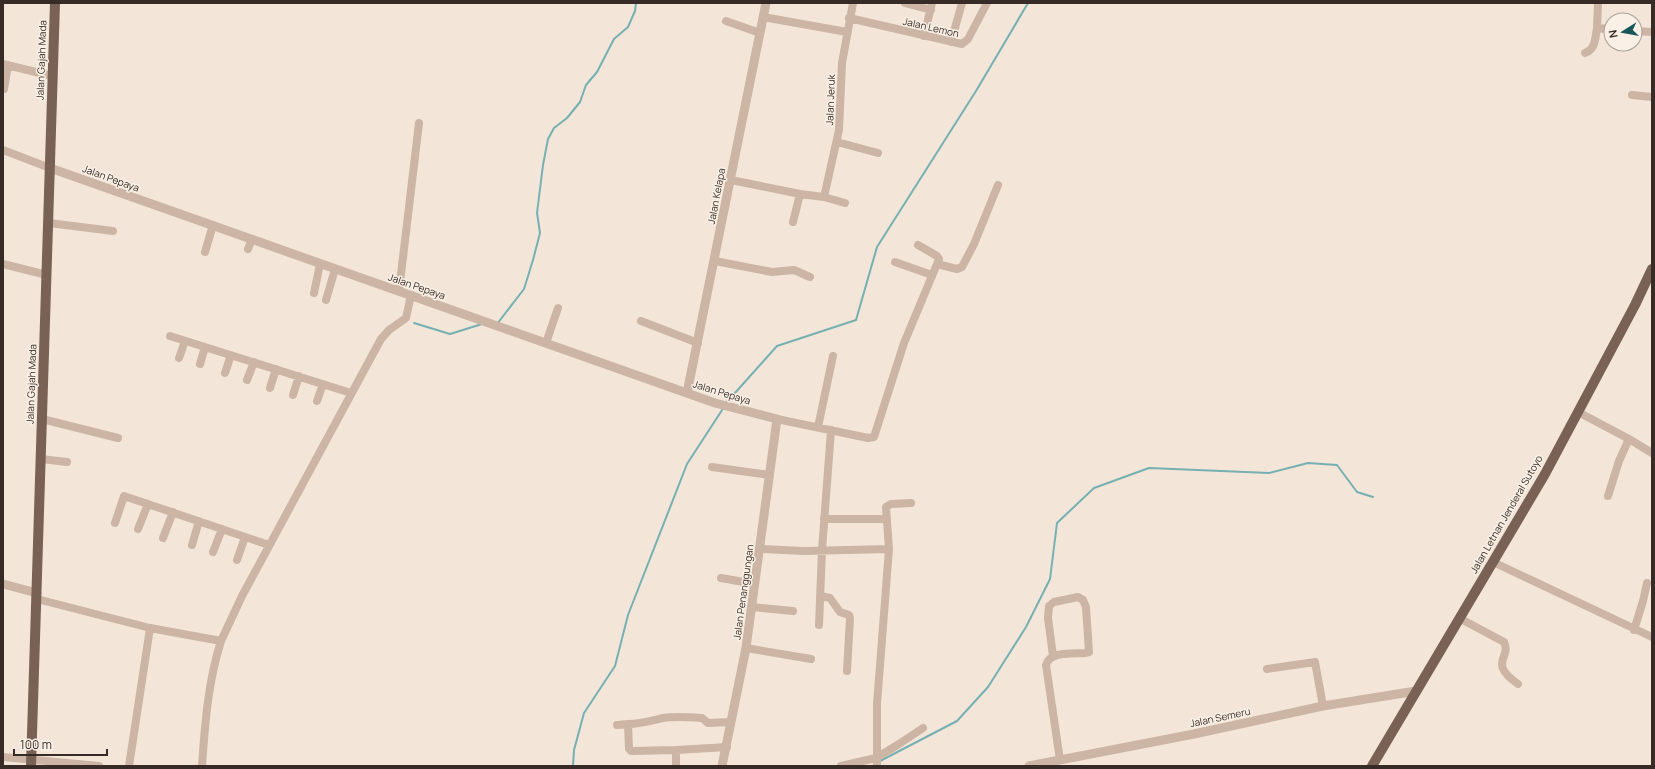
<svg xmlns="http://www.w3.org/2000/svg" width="1655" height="769" font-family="Manrope,sans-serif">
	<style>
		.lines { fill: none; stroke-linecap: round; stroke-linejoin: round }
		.stream { stroke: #76b0b2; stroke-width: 2 }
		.minor { stroke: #ccb5a4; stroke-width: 8 }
		.tertiary { stroke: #ccb5a4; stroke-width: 9 }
		.primary { stroke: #796156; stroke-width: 10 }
		.labels { text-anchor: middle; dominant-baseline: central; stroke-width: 3; stroke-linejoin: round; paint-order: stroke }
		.street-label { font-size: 10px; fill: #362b26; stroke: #faf0e5 }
	</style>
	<rect width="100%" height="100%" fill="#f3e6d9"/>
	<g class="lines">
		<!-- stream -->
		<path class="stream" d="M414,323L450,334L482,324
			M497,324L524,289L533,260L540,233L537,213L543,165L548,139L554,128L567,118L580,102L586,85L597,72L614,39L628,27L635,11L636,3
			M726,403L777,346L856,320L877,247L976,91L1028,3
			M880,761L957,721L988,687L1026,627L1050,579L1057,523L1094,488L1149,468L1269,473L1308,463L1337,465L1357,492L1373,497
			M573,766L574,750L584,713L615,666L628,615L687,464L724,407"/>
		<!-- minor -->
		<path class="minor" d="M905,3L931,10
			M1598,3L1597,28L1611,29
			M763,17L847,32
			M849,18L962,44L968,39L987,3
			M726,21L760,33
			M1635,31L1652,32
			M924,36L932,3
			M951,42L962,3
			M1585,53C1596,49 1595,38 1597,28
			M3,64L52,76
			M4,89L8,65
			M1632,95L1652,97
			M837,142L878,153
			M3,150L50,168
			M731,180L800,194L824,197L845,203
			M824,197L839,130L842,63L853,3
			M793,222L800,194
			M49,223L113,231
			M918,245L937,256L939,259L937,264
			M248,249L252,239
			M205,252L213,225
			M715,261L772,272L794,270L810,277
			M895,262L932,275
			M3,264L47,275
			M399,291L419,123
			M314,293L320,264
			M326,300L335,269
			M641,321L698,343
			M170,336L351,393
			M546,343L558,308
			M179,358L185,341
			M200,364L205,347
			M225,373L231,355
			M247,380L254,362
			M270,388L276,369
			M293,395L299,376
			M317,401L323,384
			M1578,412L1629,439L1652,453
			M42,419L118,438
			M777,419L868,438L874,437L904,343L937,264L957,269L962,267L974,244L998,185
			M818,427L833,356
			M41,459L67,462
			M712,467L770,475
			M1608,496L1619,461L1629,439
			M824,519H887
			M115,523L124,496L269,545
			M138,529L148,504
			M163,538L173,512
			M192,545L199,521
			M760,549L804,551L889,549
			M213,552L222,529
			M237,560L245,537
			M1493,562L1652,637
			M721,578L755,584
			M820,596L830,598L840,612L849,615L850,618L847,671
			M37,599L150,628L221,641L242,596L381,339L389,330L406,318L411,295
			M752,607L793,611
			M1459,618L1504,642C1512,658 1487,662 1518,684
			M819,625L822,550L831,430
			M1634,630L1643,601L1647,583
			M746,648L811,659
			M1053,656L1048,618L1049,606L1054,602L1078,597L1083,600L1086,607L1089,652L1085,653C1073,654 1050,651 1046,665L1060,760
			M1267,669L1315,662L1323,706
			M628,724C640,724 651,721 663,718C675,716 689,717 702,718L708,723L731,722
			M617,725L628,724L629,749L631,751L676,750
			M3,757L99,766
			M129,766L150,628
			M202,766C205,723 208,682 221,641
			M676,766V750L727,747
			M841,766L876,758L899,744L923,728
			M877,766V704L889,549L886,507L891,504L911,503"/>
		<!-- tertiary -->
		<path class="tertiary" d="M50,168L715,403L777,419L746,648L722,766
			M687,393L766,3
			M3,584L37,593
			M1029,766L1194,734L1323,706L1416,691"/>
		<!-- primary -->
		<path class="primary" d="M31,766L55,3
			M1372,766L1545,474L1635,305L1652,269"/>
	</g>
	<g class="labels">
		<!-- street labels -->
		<g class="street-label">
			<text transform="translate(931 27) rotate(13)">Jalan Lemon</text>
			<text transform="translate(41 60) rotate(-88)">Jalan Gajah Mada</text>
			<text transform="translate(830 100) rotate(-88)">Jalan Jeruk</text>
			<text transform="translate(111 178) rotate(20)">Jalan Pepaya</text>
			<text transform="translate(716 196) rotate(-79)">Jalan Kelapa</text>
			<text transform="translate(417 286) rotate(19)">Jalan Pepaya</text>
			<text transform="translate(31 384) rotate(-88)">Jalan Gajah Mada</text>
			<text transform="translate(722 392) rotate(17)">Jalan Pepaya</text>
			<text transform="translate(1506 514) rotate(-60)">Jalan Letnan Jenderal Sutoyo</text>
			<text transform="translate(743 592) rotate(-82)">Jalan Penanggungan</text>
			<text transform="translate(1220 717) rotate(-12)">Jalan Semeru</text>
		</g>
	</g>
	<!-- border -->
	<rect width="1655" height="769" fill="none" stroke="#362b26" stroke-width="8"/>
	<!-- north arrow -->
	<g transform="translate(1623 32) rotate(259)"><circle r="19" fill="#faf0e5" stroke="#aca199"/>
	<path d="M0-3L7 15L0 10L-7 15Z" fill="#19575a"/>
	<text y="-6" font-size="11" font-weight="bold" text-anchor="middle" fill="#362b26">N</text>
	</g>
	<!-- scale -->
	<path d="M14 749v6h93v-6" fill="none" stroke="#362b26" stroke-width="2"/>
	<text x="20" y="749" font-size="12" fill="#362b26" stroke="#faf0e5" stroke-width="3" paint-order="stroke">100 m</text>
</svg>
